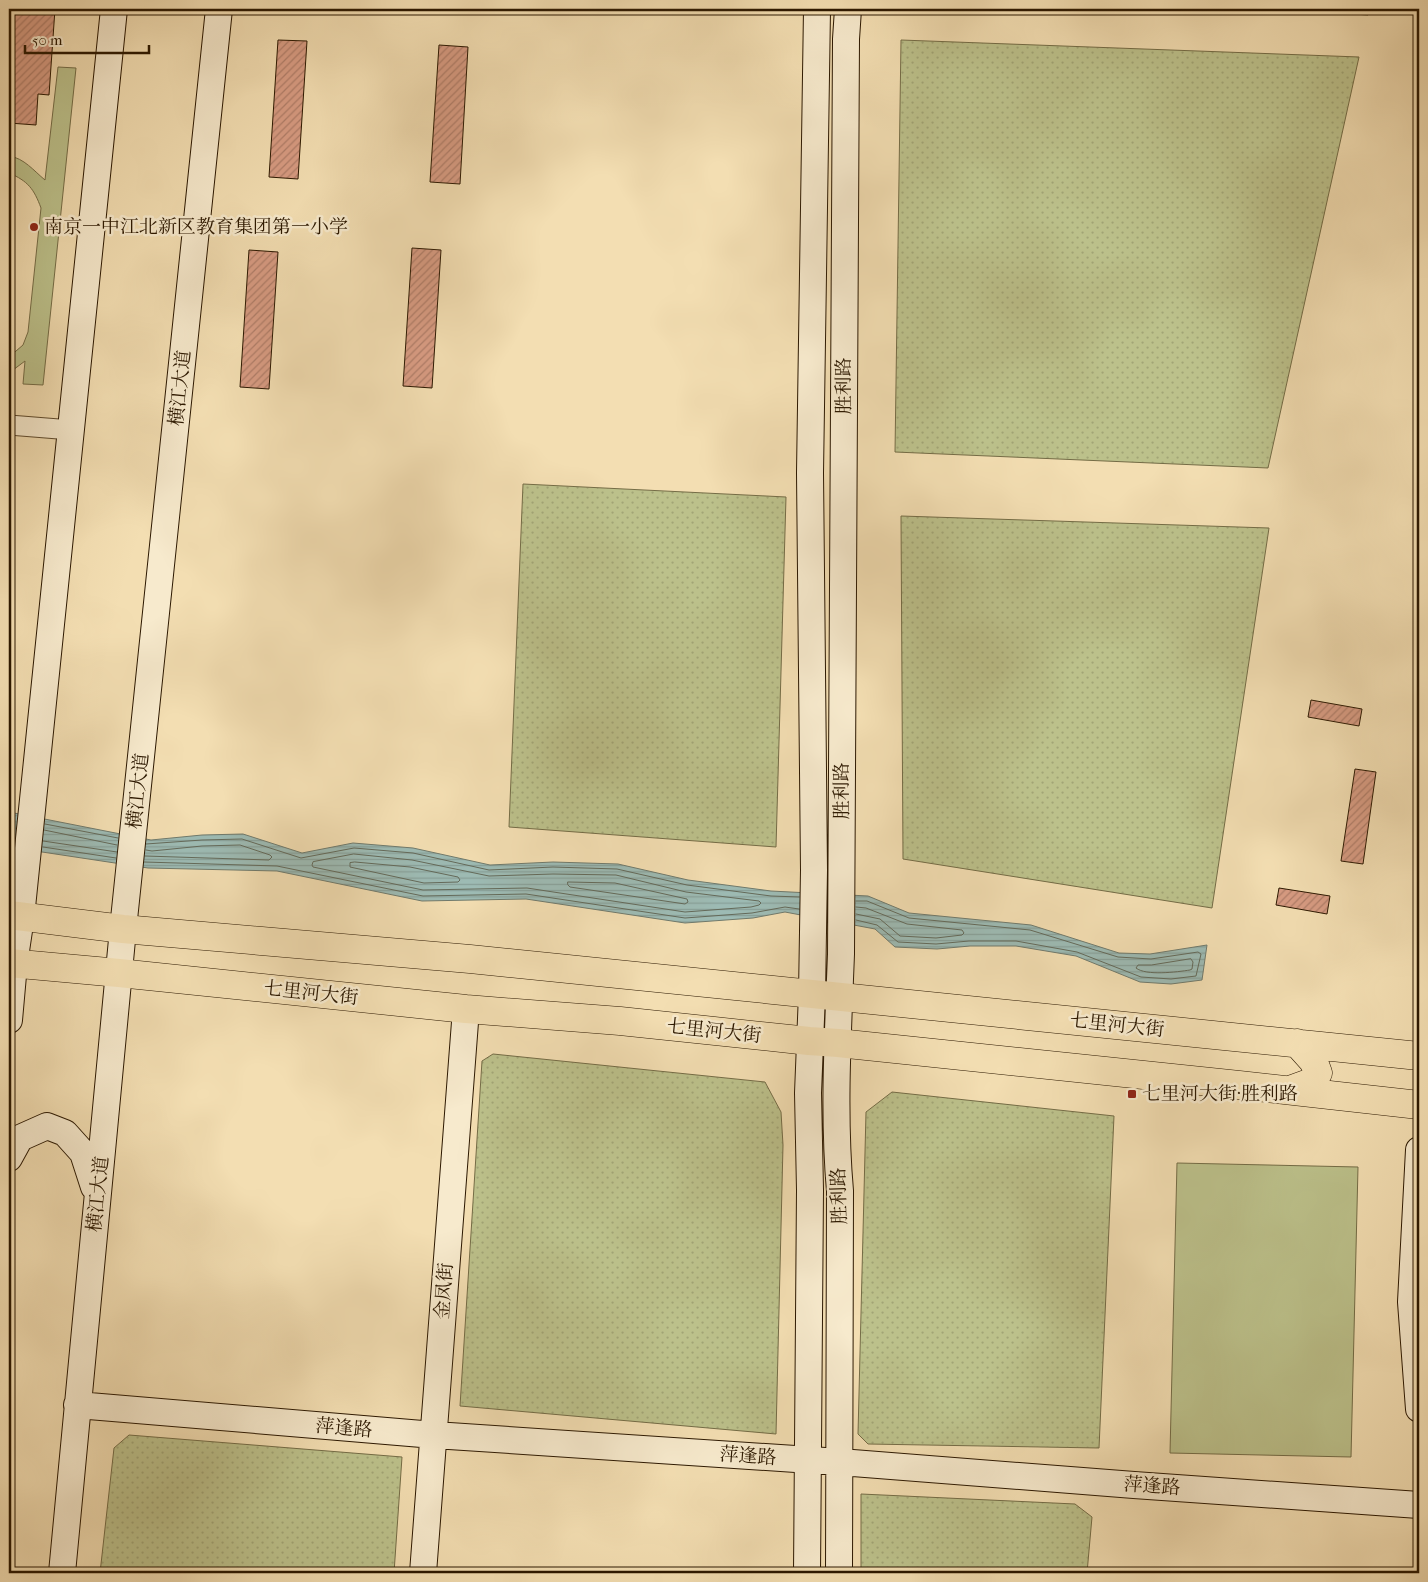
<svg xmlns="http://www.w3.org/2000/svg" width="1428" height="1582" font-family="'IM FELL French Canon','Noto Serif SC',serif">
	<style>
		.grass { fill: url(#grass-dots); stroke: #746c46 }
		.garden { fill: #bcc18b; stroke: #746c46 }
		.water { fill: url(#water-rules); stroke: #707a6c }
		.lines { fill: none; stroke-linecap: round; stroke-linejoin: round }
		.shore { stroke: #646a5a; stroke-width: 1 }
		.building { fill: url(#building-hatch); stroke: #2c1800 }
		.street-casing { stroke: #5e4a2c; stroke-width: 21 }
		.secondary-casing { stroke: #2c1800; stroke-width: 28 }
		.primary-casing { stroke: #2c1800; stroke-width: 29 }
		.street { stroke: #f7eacd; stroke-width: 19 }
		.secondary { stroke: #f7eacd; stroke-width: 26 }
		.primary { stroke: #f3deb2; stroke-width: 28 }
		.poi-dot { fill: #8f2418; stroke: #f7eacd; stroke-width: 2 }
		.labels { text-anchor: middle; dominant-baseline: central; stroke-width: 5; stroke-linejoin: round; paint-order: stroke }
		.poi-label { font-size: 19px; fill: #2c1800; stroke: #f7eacd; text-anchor: start }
		.street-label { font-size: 19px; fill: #2c1800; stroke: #f7eacd }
	</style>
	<defs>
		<pattern id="grass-dots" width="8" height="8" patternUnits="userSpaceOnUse" patternTransform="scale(1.25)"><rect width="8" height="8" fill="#bcc18b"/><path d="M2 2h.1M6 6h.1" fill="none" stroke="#a2a576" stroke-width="1.8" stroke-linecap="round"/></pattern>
		<pattern id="water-rules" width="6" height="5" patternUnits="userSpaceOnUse" patternTransform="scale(1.25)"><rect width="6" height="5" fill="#9dbbb4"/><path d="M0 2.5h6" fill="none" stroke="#87a099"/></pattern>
		<pattern id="building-hatch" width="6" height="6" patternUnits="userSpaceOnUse" patternTransform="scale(1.25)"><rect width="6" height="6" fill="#d79b82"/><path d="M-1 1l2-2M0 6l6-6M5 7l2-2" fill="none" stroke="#af7d68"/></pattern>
	</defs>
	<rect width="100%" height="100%" fill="#f3deb2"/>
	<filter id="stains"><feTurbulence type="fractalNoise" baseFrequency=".004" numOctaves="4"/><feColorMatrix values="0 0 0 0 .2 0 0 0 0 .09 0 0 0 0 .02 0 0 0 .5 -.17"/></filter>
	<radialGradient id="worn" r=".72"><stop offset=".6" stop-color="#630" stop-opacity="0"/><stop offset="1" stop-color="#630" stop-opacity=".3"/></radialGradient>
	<!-- grass -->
	<path class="grass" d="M1280,9H1369L1368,15Z
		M901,40L1359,57L1268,468L895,452Z
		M523,484L786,497L776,847L509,827Z
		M901,516L1269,528L1212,908L903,859Z
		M493,1054L765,1082L781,1112L783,1145L776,1434L460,1406L482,1061Z
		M892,1092L1114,1116L1099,1448L868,1444L858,1434L866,1112Z
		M129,1435L402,1457L394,1573H100L114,1448Z
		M861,1494L1075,1504L1092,1517L1087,1573H861Z"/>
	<!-- garden -->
	<path class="garden" d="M58,67L76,68L43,385L23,384L25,361L9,373V357L23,345L28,332L41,208C34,189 28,181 9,173V156C24,158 34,171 45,180Z
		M1177,1163L1358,1167L1351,1457L1170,1453Z"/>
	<!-- water -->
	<path class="water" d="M9,812L151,840L202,835L243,834L302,853L353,843L413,848L490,865L553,862L618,864L688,880L771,891L868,896L909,913L1031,925L1119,953L1150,954L1207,945L1202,980L1171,984L1140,982L1076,956L1016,946H970L937,949L895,947L875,929L785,912L753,918L685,923L526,899L422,901L277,871L148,868L9,847Z"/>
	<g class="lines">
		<!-- shore -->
		<path class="shore" d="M45,824L118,838
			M44,830L117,845
			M43,841L117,852
			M146,844L202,840L242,839L301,858L354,848L413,853L489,870L553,867L617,869L687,885L771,896L799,897
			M43,847L116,858
			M354,854L412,860L489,876L553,874L616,875L686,892L759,901L761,903L759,905L751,907L685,912L527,888L423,890L313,867L312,865L313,862Z
			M145,856L269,860L272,857L270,855L240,845L202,846L152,851L146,850
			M144,862L277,866L423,896L526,894L685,918L752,913L785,907L799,909
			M355,862L410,867L458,877L460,880L458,882L424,883L350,867V863Z
			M568,882L615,883L687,899L688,902L685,904L570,887L568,885Z
			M856,914L880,919L900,936L936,938L962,935L964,933L962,930L907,924L866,908L856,907
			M856,920L877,925L898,942L936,944L969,941H1016L1077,952L1141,977L1171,979L1196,976L1201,954L1198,952L1151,959L1118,957L1030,930L909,918L867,901H856
			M1191,959L1193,962L1192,969L1190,970C1177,972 1146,976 1136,968L1138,965H1151Z"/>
	</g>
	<!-- building -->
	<path class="building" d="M11,9H55L49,95L38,94L36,125L9,123V40Z
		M278,40L307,41L298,179L269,177Z
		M439,45L468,47L460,184L430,182Z
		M412,248L441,250L432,388L403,386Z
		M249,250L278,252L269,389L240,387Z
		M1311,700L1362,709L1359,726L1308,717Z
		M1355,769L1376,772L1363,864L1341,861Z
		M1279,888L1330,896L1327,914L1276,905Z"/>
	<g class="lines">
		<!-- street casing -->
		<g class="street-casing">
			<path id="street" d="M9,425L71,430"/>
		</g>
		<!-- secondary casing -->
		<g class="secondary-casing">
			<path id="secondary" d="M9,1020L14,964L21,917L114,9
				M1419,1150L1411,1302L1419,1409
				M9,1158L20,1138L47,1126L65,1133L83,1153L94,1187
				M77,1405L434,1435L840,1462L1134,1485L1419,1505
				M62,1573L123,929L219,9
				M423,1573L466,1009
				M807,1573L810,1190L808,1093L812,994L814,870L810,473L817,9
				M839,1573L840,1191C833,1112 838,1033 841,954L846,39L848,9"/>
		</g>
		<!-- primary casing -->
		<g class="primary-casing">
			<path id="primary" d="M9,915L123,929L470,959L1419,1056
				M9,963L119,973L466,1009L620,1021L809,1041L838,1043L1239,1085L1419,1105
				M1290,1090L1312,1082L1318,1073L1314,1062L1297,1043"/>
		</g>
		<!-- street -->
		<use href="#street" class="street"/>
		<!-- secondary -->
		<use href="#secondary" class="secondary"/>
		<!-- primary -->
		<use href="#primary" class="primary"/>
	</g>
	<!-- markers -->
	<g class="poi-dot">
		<circle cx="34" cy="227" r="5"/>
		<rect x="1127" y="1089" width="10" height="10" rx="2.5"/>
	</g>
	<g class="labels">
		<!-- poi labels -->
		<g class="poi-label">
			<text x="44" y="227">南京一中江北新区教育集团第一小学</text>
			<text x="1142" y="1094">七里河大街·胜利路</text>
		</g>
		<!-- street labels -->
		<g class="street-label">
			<text transform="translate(844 386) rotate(-90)">胜利路</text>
			<text transform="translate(180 388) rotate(-84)">横江大道</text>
			<text transform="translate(138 791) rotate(-84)">横江大道</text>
			<text transform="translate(842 791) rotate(-90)">胜利路</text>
			<text transform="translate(311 993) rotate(6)">七里河大街</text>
			<text transform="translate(1117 1025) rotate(6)">七里河大街</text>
			<text transform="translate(714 1031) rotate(6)">七里河大街</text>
			<text transform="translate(98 1194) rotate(-84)">横江大道</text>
			<text transform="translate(839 1196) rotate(-92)">胜利路</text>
			<text transform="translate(444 1291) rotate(-86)">金凤街</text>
			<text transform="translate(344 1428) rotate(5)">萍逢路</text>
			<text transform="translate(748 1456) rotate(4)">萍逢路</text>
			<text transform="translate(1152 1486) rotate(4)">萍逢路</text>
		</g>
	</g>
	<!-- margin -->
	<rect width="1428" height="1582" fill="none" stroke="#f3deb2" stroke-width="30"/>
	<rect x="10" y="10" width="1408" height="1562" fill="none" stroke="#2c1800" stroke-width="2.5"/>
	<rect x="15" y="15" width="1398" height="1552" fill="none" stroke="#2c1800"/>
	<!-- scale -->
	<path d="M25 45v8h124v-8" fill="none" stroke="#2c1800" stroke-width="2.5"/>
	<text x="32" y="45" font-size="15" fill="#2c1800" stroke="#f7eacd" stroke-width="4" paint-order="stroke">50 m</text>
	<rect width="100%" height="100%" filter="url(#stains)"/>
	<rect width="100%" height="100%" fill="url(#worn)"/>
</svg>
